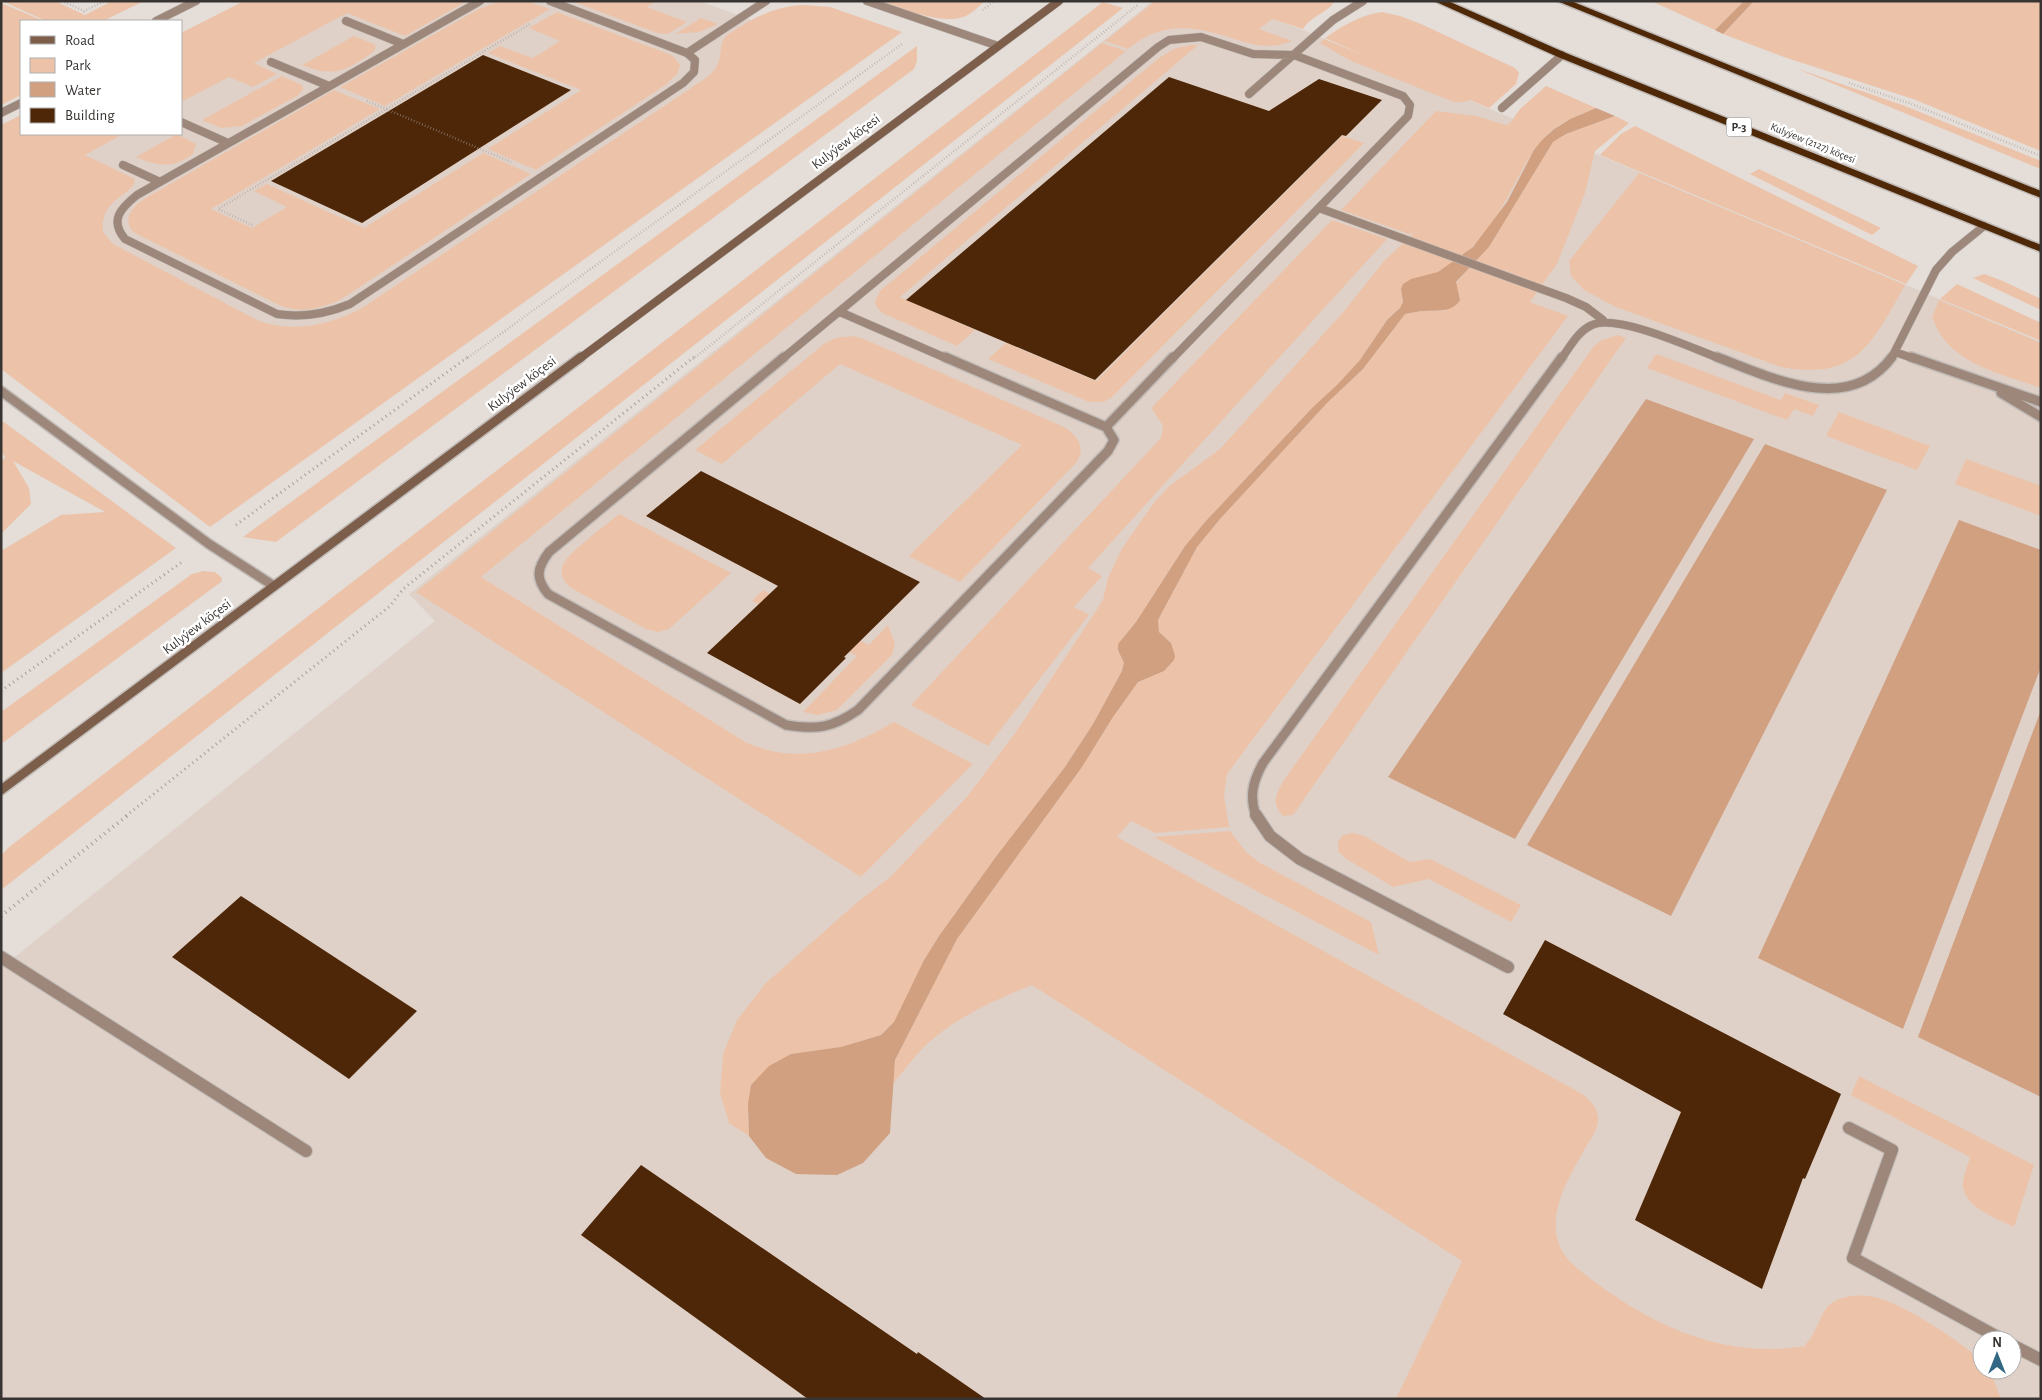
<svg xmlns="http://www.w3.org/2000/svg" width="2042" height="1400" font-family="'Alegreya Sans',sans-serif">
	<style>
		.built { fill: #dfd1c8; fill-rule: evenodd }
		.green { fill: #ecc3a9 }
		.water { fill: #d0a081 }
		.building { fill: #4e2708 }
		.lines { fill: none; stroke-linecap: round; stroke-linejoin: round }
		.lane-far2-casing { stroke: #c1bbb7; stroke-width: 9 }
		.lane-far1-casing { stroke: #c1bbb7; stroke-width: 12 }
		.lane-casing { stroke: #c1bbb7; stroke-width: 14 }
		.secondary-far1-casing { stroke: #c1bbb7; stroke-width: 9 }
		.secondary-casing { stroke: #c1bbb7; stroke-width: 12 }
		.highway-casing { stroke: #c1bbb7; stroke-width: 3 }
		.path-far2 { stroke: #a59f9b; stroke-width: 2.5; stroke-dasharray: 0.5 2.5; stroke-linecap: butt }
		.path-far1 { stroke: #a59f9b; stroke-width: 3; stroke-dasharray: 1 4; stroke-linecap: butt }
		.path { stroke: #a59f9b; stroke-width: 4; stroke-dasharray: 1 4.5; stroke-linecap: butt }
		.lane-far2 { stroke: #9d877a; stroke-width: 8 }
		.lane-far1 { stroke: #9d877a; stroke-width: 9 }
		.lane { stroke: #9d877a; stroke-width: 12 }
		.secondary-far1 { stroke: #7c5e4b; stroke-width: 8 }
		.secondary { stroke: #7c5e4b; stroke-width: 9 }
		.highway { fill: #4f2808; fill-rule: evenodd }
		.labels { text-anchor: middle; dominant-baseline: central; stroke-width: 5; stroke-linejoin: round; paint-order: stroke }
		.far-street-label { font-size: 11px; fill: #373432; stroke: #fff }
		.shield { fill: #fff; stroke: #737170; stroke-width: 1 }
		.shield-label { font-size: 12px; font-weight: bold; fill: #373432 }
		.street-label { font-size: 14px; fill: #373432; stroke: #fff }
	</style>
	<rect width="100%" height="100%" fill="#e4ddd8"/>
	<!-- built -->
	<path class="built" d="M261,1H699L818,44L296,405L1,249V136L21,126V134H181V42Z
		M1153,1H1223L1303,30L2041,342V1399H1V968L435,621L409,594ZM1982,1340H2012V1370H1982Z"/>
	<!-- green -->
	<path class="green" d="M2,1H55L85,15L112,1H144L103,21H46Z
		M244,1L260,2L467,1L405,36L347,13L254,63L277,74L253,87L229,77L181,102V33Z
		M526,1L550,9L385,106L340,87L479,9L495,3Z
		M571,1H656L647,7L687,22L668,34L657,33Z
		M879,1H985C979,6 971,15 963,17C942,25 900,8 879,1Z
		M1155,1H1335C1326,14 1311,16 1303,29L1272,19L1259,29L1292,41C1263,53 1242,40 1214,33C1182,24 1154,27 1128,49L1105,41Z
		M1651,1H1744L1715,30Z
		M1754,1H2041V151L1913,99L1784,57L1723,34Z
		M1103,2L1123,8L1,890V856L8,848Z
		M1,3L44,21H21V95L1,105Z
		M804,5L830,7L902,32L210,527L1,369V125L21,115V134H123L85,155L135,179C135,196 99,197 103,232L113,244L259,321C294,333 330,325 362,308L709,76C726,60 717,47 725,37C728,34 734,31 738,28C759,15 778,6 804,5Z
		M557,12L669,54L674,57L680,65L678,73L664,86L536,170L488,149L581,90L488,53L500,46L533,58L560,41L529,28Z
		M1382,12L1400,16L1421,24L1515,68L1519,73L1516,84L1489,108L1470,100L1464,102H1454L1349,60L1320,43L1324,39L1363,55L1325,38C1343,26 1359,15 1382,12Z
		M701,18L718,24L699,32L675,34Z
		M354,36L374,44L376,47L374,51C347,71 334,78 302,65Z
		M1102,43L1126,51L481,577L747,743C801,766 847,749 894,722L973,764L861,877L416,592Z
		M1192,45H1198L900,297L975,330L957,346L882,313L876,306L875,301L880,291L1159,58L1176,48Z
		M917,46V61L914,69L276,542L243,537Z
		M1795,68L1905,106L2041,161V169Z
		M282,76L302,85L303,90L297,96L242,126L221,128L202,120Z
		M1546,86L1596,108C1582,114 1567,119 1555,128C1520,154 1508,215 1472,247C1463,256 1450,267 1438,272C1421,280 1417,273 1401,289L1403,302L1400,308L1387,320L1360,360L1337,386L1313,407L1205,522L1185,546L1136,622L1118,644V650L1124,663L1122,671L1093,724L1065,767L995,858L939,936L924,960L894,1023L881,1035L841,1047L748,1104L749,1136L729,1123L720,1093L723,1054L737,1020L766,983L854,905L890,877L966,798L1016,732L1084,629L1103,600L1108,578L1121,550L1153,504L1168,487L1220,449L1345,310L1384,261L1414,233L1409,234L1341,210L1436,111L1476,116L1506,125L1511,122L1520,109Z
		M334,90L380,109L211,209L252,228L287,207L254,191L267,184L364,228L483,153L531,174L340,300C319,309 300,314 279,305L133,232C122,219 132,207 144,199Z
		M1615,116L1629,123L1595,151L1585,193L1557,264L1530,302L1568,316L1227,774L1224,796L1229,827L1155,833L1131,821L1117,837L1584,1095C1591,1102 1597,1107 1598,1117C1599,1127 1592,1137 1587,1145C1572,1173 1550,1205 1557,1238C1562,1260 1582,1272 1599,1285C1659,1329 1729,1359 1805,1346C1808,1341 1813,1336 1815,1330C1820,1321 1822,1311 1830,1304C1842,1295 1861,1294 1875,1297C1902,1303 1963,1342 1982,1362V1370H1989L1991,1373L2001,1399H1396L1462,1261L1032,985C992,1001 954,1018 923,1048C912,1059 903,1072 893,1084L895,1060L957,939L1082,767L1113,717L1138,682L1164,671L1171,643L1159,632L1158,620L1197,547L1220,519L1327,403L1363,369L1405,314L1422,311H1444L1460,300L1456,283L1489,247L1553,142L1566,134Z
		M1635,126L1918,266L1906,284L1600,155L1621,134Z
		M177,134L196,144L193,154C174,169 156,166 136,157Z
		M1342,136L1364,143L1111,398L1103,402H1089L988,359L1006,343L1096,381Z
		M1759,169L1881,228L1872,235L1750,174Z
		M1639,173L1905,285C1872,344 1856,381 1781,367L1616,307L1584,290L1571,276L1569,261Z
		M1332,220L1387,239L1088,568L1102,576L1074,607L1089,615L988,746L911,705L1161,438L1163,426L1152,409L1154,405Z
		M1984,274L2003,281L2041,299V310L1973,278Z
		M1957,284L2041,323V341L1940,299Z
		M1939,300L2041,343V388C1999,373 1948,364 1932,317Z
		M1618,335L1626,338L1293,815L1283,816C1270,803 1277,791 1286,777L1594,346L1602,340Z
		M853,336L864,339L1066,428C1079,438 1086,449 1076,463L960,582L909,556L1022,445L840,364L722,464L695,450L825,343L836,338Z
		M1656,354L1781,400L1785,393L1819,405L1813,416L1794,409L1787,420L1647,368Z
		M1839,412L1930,446L1917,470L1826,436Z
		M1,420L176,548L1,673V551L61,515L105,512L13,461L29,488L31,504L1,534V461L5,458L1,449Z
		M1966,459L2041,486V516L1955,484Z
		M619,514L731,573L669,629L658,632L646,629L571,588C564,582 560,576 562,567C566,553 607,525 619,514Z
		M203,571L215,572L222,578L221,582L1,744V712L192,574Z
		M763,590L869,645L888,625L895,643L892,655L837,710L818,715L803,712L857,656L752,601Z
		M1230,831L1247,853L1260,863L1371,922L1379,955L1154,837Z
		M1353,833L1364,836L1410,862L1430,859L1521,905L1511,922L1429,879L1393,887L1345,858L1338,851V842L1343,835Z
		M1859,1076L2034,1165L2014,1227C1998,1219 1966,1208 1963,1187C1962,1177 1968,1166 1970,1157L1851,1095Z"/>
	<!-- water -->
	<path class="water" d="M1744,1H1754L1723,34L1715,30Z
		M1596,108L1615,116L1566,134L1553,142L1489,247L1456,282L1460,300C1452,313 1438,310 1425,311C1418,311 1411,313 1405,314L1363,369L1327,403L1220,519L1197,547L1158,620L1159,632L1171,643L1175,656L1174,660L1164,671L1138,682L1113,717L1082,767L957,939L895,1060L890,1133L863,1163L837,1175L796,1174L766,1158L749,1136L748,1104L751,1085L769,1066L791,1054L841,1047L881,1035L894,1022L924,960L939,936L995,858L1065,767L1093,724L1122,671L1124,663L1118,650V644L1136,622L1185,546L1205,522L1313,407L1337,385L1360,360L1387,320L1400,308L1403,302L1401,289L1403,284L1411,279L1438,272L1473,247L1507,202L1534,150L1542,140L1554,129L1570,119Z
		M1646,399L1754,439L1515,839L1388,777Z
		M1765,444L1887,490L1671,916L1527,845Z
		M1959,520L2041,550V667L1903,1029L1758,958Z
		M2041,710V1097L1918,1037Z"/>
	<!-- building -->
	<path class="building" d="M483,55L571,90L362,223L271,181Z
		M1169,77L1269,111L1319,79L1382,100L1346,136L1342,135L1095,380L906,300Z
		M701,471L920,582L844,657L846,658L800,704L707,653L778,586L646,516Z
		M241,896L417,1011L349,1079L172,957Z
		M1545,940L1841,1094L1805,1179L1803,1178L1762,1289L1635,1220L1681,1112L1503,1014Z
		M641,1165L917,1354L918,1352L986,1399H808L581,1235Z"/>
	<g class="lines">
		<!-- lane-far2 casing -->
		<g class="lane-far2-casing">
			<path id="lane-far2" d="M480,1L137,195C121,208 109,220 125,239L277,314C303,318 326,314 350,304L683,83L694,72L695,60L687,53L550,1
				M867,1L998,46
				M156,21L196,1
				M346,21L403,44
				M687,53L766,1
				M271,62L329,86
				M1249,94L1333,20L1363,1
				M1502,108L1562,55
				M1,113L21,103
				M181,122L228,143
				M123,165L160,182
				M1319,208L1566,298L1586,307L1603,320
				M840,312L948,359
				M1895,352L1915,359
				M782,359L1158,47L1169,40L1201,37L1253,54L1294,55L1403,96L1410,105L1408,116L1172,359
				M1561,359C1570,347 1578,331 1592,325C1617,313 1694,349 1721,359
				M1891,359L1936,270L1952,252L1984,226"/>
		</g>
		<!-- lane-far1 casing -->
		<g class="lane-far1-casing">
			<path id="lane-far1" d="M784,357L549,552C537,568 535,578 548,594L786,725C817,730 832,728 858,710L1108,451L1114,440L1106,427
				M945,357L1106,427
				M1717,357C1772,378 1848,416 1892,357
				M1911,357L2041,402
				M1,391L209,544L274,586
				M2001,393L2041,417
				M1106,427L1173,357
				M1256,816C1249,796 1253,781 1263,763L1562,357"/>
		</g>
		<!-- lane casing -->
		<g class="lane-casing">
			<path id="lane" d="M1256,815L1270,836L1300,859L1508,967
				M1,957L306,1151
				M1849,1128L1892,1150L1853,1258L2003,1340
				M2012,1345L2041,1360"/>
		</g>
		<!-- secondary-far1 casing -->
		<g class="secondary-far1-casing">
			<path id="secondary-far1" d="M579,359L1059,1"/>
		</g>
		<!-- secondary casing -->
		<g class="secondary-casing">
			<path id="secondary" d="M1,790L581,357"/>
		</g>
		<!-- highway casing -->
		<g class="highway-casing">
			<path id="highway" d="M1434,1H1448L1566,53L2041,245V252L1558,57Z
				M1557,1H1571L2041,191V198Z"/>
		</g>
		<!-- path-far2 -->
		<path class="path-far2" d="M62,1L84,11L105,1
			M983,10L994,1
			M1849,83L1909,103L2041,156
			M367,101L511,162
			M252,225L218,209L530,24
			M466,359L902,44
			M693,359L1139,4"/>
		<!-- path-far1 -->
		<path class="path-far1" d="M236,525L468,357
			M1,691L182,562
			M126,816L390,606L403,589L694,357"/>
		<!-- path -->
		<path class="path" d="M1,916L128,815"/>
		<!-- lane-far2 -->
		<use href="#lane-far2" class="lane-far2"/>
		<!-- lane-far1 -->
		<use href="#lane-far1" class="lane-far1"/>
		<!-- lane -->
		<use href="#lane" class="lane"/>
		<!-- secondary-far1 -->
		<use href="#secondary-far1" class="secondary-far1"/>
		<!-- secondary -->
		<use href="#secondary" class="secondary"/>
		<!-- highway -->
		<use href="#highway" class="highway"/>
	</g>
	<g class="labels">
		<!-- far-street labels -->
		<g class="far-street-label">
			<text transform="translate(1813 143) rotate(22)">Kulyýew (2127) köçesi</text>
		</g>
		<!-- shield labels -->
		<rect class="shield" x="1726.5" y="117.5" width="25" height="19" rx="4"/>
		<g class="shield-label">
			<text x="1739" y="127">P-3</text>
		</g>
		<!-- street labels -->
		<g class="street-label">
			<text transform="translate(846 142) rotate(-37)">Kulyýew köçesi</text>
			<text transform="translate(522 384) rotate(-37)">Kulyýew köçesi</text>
			<text transform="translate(197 627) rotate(-37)">Kulyýew köçesi</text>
		</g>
	</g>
	<!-- border -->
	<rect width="2042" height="1400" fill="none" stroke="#373432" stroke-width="5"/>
	<!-- legend -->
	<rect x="20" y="20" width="162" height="115" fill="#ffffff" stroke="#afaead"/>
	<rect x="30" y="36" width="25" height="8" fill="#7c5e4b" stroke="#afaead"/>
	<text x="65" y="45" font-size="15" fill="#373432">Road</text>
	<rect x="30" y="58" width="25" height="15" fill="#ecc3a9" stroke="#afaead"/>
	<text x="65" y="70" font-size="15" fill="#373432">Park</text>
	<rect x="30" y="82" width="25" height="15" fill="#d0a081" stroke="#afaead"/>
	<text x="65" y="95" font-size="15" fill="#373432">Water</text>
	<rect x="30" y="108" width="25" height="15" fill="#4e2708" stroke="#afaead"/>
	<text x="65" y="120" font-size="15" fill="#373432">Building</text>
	<!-- north arrow -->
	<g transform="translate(1997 1355)"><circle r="24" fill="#ffffff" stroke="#afaead"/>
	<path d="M0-4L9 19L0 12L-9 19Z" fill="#336884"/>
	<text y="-8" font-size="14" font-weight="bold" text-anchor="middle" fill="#373432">N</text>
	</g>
</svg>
